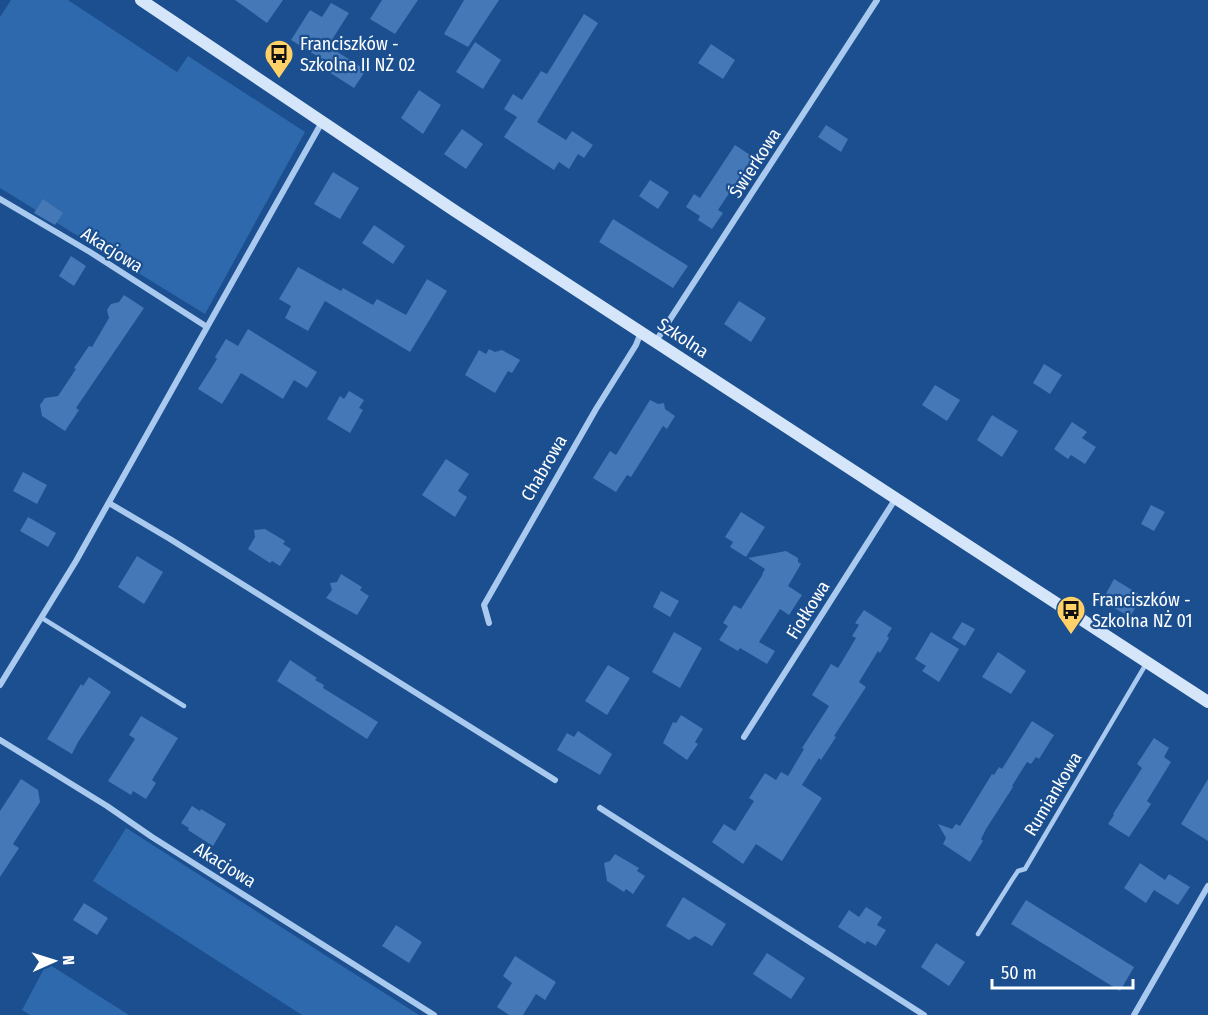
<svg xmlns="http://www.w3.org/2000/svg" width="1208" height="1015" font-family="'Fira Sans Condensed',sans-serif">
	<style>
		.green { fill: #2e69ad }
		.building { fill: #4478b7 }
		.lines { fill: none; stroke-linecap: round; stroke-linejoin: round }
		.lane { stroke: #a9c9ee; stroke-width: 4.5 }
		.street { stroke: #a9c9ee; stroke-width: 6 }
		.secondary { stroke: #d6e6fa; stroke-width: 12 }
		.labels { text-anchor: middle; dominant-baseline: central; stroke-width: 4.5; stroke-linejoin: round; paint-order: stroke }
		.poi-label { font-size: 18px; fill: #fff; stroke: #1b4f8f; text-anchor: start }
		.street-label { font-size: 18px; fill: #fff; stroke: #1b4f8f }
	</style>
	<rect width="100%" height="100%" fill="#1b4f8f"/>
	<!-- green -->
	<path class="green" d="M11,0H68L177,72L188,56L305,132L205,314L0,188V17Z
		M126,828L419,1015H302L93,881Z
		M47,963L129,1015H30L22,1010Z"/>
	<!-- building -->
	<path class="building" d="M235,0H283L267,23Z
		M382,0H418L395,34L370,19Z
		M464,0H499L468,47L444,34Z
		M331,3L349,13L328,46L366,70L354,88L329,72L333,66L291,40L310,10L322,17Z
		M584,14L598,23L537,122L566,140L572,131L593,145L584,158L578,154L569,169L559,162L554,170L504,137L517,117L504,109L513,94L522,100L541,71L547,74Z
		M475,42L501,60L483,89L456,72Z
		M711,44L735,60L723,79L698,63Z
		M419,90L441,105L423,134L401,118Z
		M826,125L848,139L841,152L818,137Z
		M462,129L483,144L466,169L444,154Z
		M735,145L753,157L718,210L723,213L712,229L698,220L700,216L686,207L694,194L700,198Z
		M333,172L359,188L340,219L314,204Z
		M650,180L669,192L658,209L639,196Z
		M43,199L63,213L55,225L34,213Z
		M613,219L688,266L673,288L599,242Z
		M374,225L405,246L393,264L362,243Z
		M71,256L86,266L74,286L59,276Z
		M298,267L341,291L343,288L373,305L377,299L406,315L427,279L447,291L410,352L325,301L308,331L285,318L291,306L279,299Z
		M124,295L144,308L76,408L79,410L65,431L42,416L40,405L45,398L58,396L76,369L74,368L89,346L92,347L109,318L107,310L111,304L119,302Z
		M739,301L766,318L751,342L724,324Z
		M248,329L317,372L307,388L294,380L283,399L241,373L222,404L198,389L217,359L215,357L226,339L238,346Z
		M489,349L495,352L502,350L520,360L512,373L508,371L495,393L465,375L479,350L486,354Z
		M1044,364L1062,375L1050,394L1033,383Z
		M935,385L960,400L947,421L922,405Z
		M349,391L364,400L359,408L363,410L350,433L327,419L340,396L344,399Z
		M650,400L658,404L664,403L665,409L675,416L667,429L663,426L631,477L627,475L616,492L593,478L610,451L616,455Z
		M992,415L1018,431L1002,457L977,440Z
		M1072,422L1087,432L1082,438L1096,447L1085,464L1071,455L1068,459L1054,449Z
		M446,459L469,474L458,491L467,497L455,517L422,495Z
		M23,472L47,485L37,504L13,491Z
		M1151,505L1165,512L1154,531L1141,524Z
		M741,512L765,527L746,557L730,547L733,542L725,537Z
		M28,517L56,533L48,547L20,531Z
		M265,529L285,541L283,544L291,549L280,566L272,561L270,563L248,549L255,537L254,530Z
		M786,551L798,558V562L801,564L788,586L802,595L789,615L780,609L759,642L775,651L767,664L740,648L738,651L719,640L728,626L723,623L734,605L741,609L763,574H762L765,569L748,558Z
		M137,556L163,572L144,604L118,587Z
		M341,574L362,587L360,590L369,596L357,615L326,598L332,590L330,583L337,582Z
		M1114,579L1142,596L1130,617L1102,601Z
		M661,591L679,601L670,617L653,607Z
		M864,610L892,628L887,636L889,638L880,653L878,651L859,682L866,687L834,736L836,737L821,760L819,758L802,785L822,798L782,861L756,844L743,864L712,842L724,824L735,831L754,801L749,798L765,773L776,780L781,772L788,776L804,749L802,748L829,706L812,695L831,664L838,668L856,638L852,636L859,625L855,623Z
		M962,622L975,629L965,646L952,638Z
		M674,632L702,648L680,688L652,672Z
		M931,632L959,649L939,682L922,671L926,666L915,659Z
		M998,652L1026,671L1011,694L982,677Z
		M290,660L317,678L315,680L324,685L323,688L378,722L367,739L277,681Z
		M608,665L630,678L607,715L585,701Z
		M89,677L111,692L78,742L72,754L47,739L81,684L83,686Z
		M681,715L703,729L695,742L698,744L687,760L663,743L673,722L676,723Z
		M141,716L178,738L152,780L156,783L146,799L133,791L131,795L108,781L135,739L129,735Z
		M1032,721L1054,735L1039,759L1036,757L1031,764L1027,762L1012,786L1013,787L986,829L981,839L983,841L970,862L943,844L946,838L938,824L952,829L956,824L960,826L992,774L994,775L999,767L1002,769Z
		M578,731L612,754L600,775L557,750L567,733L574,737Z
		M1154,738L1169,748L1164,757L1171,762L1147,801L1151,804L1129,837L1108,824L1114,815L1113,814L1142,768L1137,764Z
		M21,779L38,790L40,802L13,844L19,848L0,877V811Z
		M1208,779V841L1181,824Z
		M192,806L200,811L201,809L226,824L213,846L188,830L189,828L181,823Z
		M615,854L639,868L637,871L645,876L633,894L626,889L624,892L607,881L604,863L610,861Z
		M1140,863L1165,880L1169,874L1190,887L1178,905L1154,890L1146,903L1124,888Z
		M683,897L726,924L712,946L695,936L689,940L666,926Z
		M1026,900L1134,967L1120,991L1011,924Z
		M84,903L108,918L97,935L73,920Z
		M866,907L882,917L877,925L886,930L876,946L867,941L865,944L838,927L849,910L859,917Z
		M396,925L422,942L409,963L382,946Z
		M936,943L965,962L949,986L921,967Z
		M767,953L805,978L791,999L753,974Z
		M515,956L556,982L545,1000L536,994L523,1015H509L497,1007L512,983L503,976Z"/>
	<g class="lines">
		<!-- lane -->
		<path class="lane" d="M42,618L184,706
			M978,934L1012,880L1018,871L1025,869L1146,664"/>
		<!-- street -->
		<path class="street" d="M0,199L90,252L207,327
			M656,341L877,0
			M109,503L170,539L555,780
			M489,623L484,605L596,409L636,345L641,332
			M0,685L76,561L322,122
			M744,737L896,498
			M0,740L107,806L152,837L434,1015
			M600,808L924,1015
			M1134,1015L1208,886"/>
		<!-- secondary -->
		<path class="secondary" d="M141,0L455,211L1208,702"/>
	</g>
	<!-- icons -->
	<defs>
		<g id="bus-pin" transform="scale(1.5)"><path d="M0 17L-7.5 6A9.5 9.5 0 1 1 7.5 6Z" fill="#ffd166" stroke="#1b4f8f"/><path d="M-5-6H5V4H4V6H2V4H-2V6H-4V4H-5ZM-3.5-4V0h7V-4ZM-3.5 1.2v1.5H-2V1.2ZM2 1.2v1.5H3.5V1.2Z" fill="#111"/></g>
	</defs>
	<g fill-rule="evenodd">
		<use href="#bus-pin" x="279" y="54"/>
		<use href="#bus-pin" x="1071" y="610"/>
	</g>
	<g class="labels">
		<!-- poi labels -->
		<g class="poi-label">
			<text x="300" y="44">Franciszków -<tspan x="300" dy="21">Szkolna II NŻ 02</tspan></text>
			<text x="1092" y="600">Franciszków -<tspan x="1092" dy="21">Szkolna NŻ 01</tspan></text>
		</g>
		<!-- street labels -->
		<g class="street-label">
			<text transform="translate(755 163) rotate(-57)">Świerkowa</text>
			<text transform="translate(112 250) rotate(32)">Akacjowa</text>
			<text transform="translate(683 338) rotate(33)">Szkolna</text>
			<text transform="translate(544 468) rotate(-60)">Chabrowa</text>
			<text transform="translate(808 610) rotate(-58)">Fiołkowa</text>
			<text transform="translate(1053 794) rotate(-59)">Rumiankowa</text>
			<text transform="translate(225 865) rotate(32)">Akacjowa</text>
		</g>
	</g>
	<!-- north arrow -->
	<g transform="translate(54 961) rotate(87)" stroke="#1b4f8f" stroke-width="4.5" paint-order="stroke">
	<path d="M0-4.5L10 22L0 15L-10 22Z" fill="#ffffff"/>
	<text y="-9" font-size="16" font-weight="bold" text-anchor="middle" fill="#ffffff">N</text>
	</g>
	<!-- scale -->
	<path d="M992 979v9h141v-9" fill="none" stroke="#ffffff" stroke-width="3"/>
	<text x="1001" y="979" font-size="18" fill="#ffffff" stroke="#1b4f8f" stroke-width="4.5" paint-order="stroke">50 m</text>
</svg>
